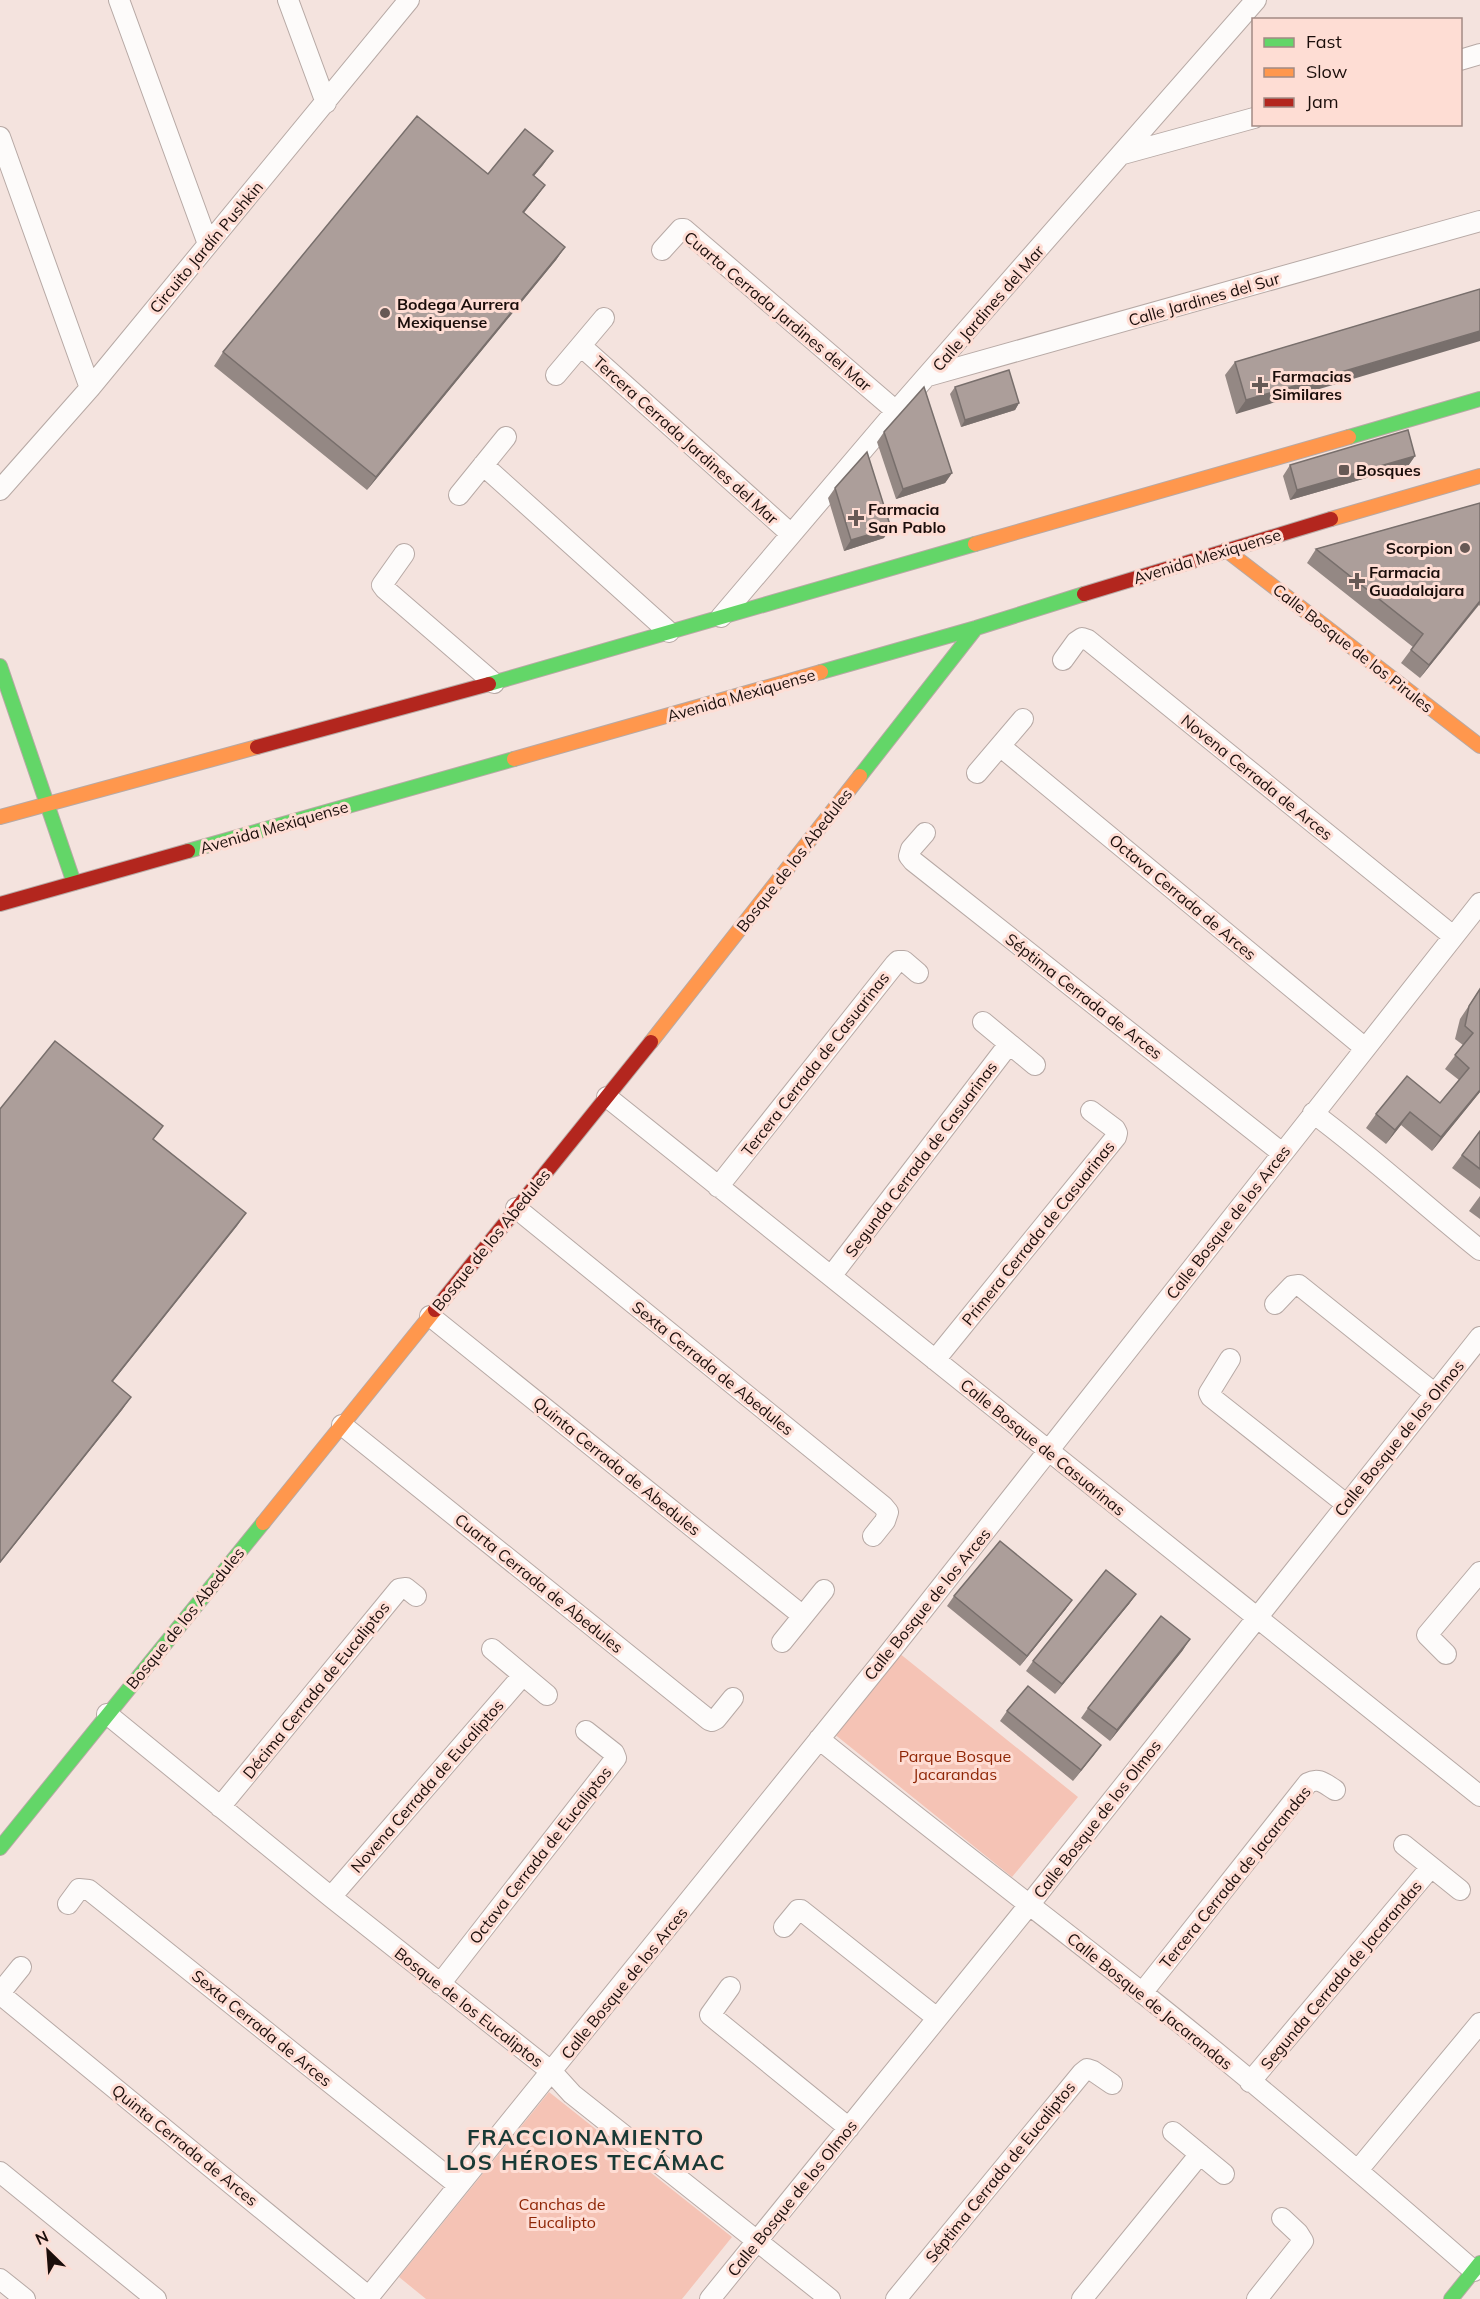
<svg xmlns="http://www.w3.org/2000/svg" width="1480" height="2299" font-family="Mulish,sans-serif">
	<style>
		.green { fill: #f5c3b5 }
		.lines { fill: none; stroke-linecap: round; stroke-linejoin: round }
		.street-casing { stroke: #b7a9a5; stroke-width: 22 }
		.fast-casing { stroke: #b7a9a5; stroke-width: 16 }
		.slow-casing { stroke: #b7a9a5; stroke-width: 16 }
		.jam-casing { stroke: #b7a9a5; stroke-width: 16 }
		.street { stroke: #fdfbfa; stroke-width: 20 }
		.fast { stroke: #63d668; stroke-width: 14 }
		.slow { stroke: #ff974d; stroke-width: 14 }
		.jam { stroke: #b3261e; stroke-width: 14 }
		.wall { fill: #948884 }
		.shaded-wall { fill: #786f6c }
		.building { fill: #ac9e9a; stroke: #786f6c; stroke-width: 1.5 }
		.poi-dot { fill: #675955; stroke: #feddd4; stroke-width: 2 }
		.labels { text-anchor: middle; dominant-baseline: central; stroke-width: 6; stroke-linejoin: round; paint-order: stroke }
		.street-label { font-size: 16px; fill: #1b0e0b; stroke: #feddd4 }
		.poi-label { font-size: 16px; font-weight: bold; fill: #1b0e0b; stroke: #feddd4; text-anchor: start }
		.park-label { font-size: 16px; fill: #8f2606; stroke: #feddd4 }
		.district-label { font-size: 22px; font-weight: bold; letter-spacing: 1.5px; fill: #193a36; stroke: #feddd4 }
	</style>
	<rect width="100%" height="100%" fill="#f4e3de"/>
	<!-- green -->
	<path class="green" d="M899,1653L1078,1797L1012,1877L833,1733Z
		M549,2092L732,2237L682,2299H426L399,2277Z"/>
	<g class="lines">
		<!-- street casing -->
		<g class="street-casing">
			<path id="street" d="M119,0L208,244
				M288,0L326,103
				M1460,60L1480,54
				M0,137L90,388
				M1123,154L1254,118
				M662,250L681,229H684L896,411
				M581,346L791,534
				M556,375L604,318
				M928,376L1480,221
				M483,465L669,632
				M0,490L90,388L409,0
				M459,495L506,437
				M404,554L382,585L385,589L494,683
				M721,617L896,411L1256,0
				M1063,660L1076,642L1082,638L1088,640L1453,936
				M1000,746L1365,1048
				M977,773L1023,719
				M925,833L911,849L909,856L913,861L1282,1153
				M983,1022L1035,1065
				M607,1097L1480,1796
				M1313,1113C1371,1156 1424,1205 1480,1250
				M718,1187L895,964L898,961H904L918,973
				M516,1208L883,1506L888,1512L885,1521L873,1536
				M832,1275L1009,1044
				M1275,1304L1292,1286L1299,1285L1434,1393
				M430,1316L803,1616
				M1230,1359L1209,1393L1211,1397L1346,1504
				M935,1360L1116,1137L1117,1133L1115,1129L1091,1111
				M342,1425L709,1720L712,1721L716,1719L733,1698
				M782,1642L824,1590
				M492,1649L547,1695
				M1446,1654L1427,1635L1480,1572
				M107,1714L331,1897L552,2072L572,2094L830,2299
				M819,1739C925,1825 1033,1907 1140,1991C1254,2081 1365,2176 1474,2271
				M220,1807L399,1589L406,1588L416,1596
				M1404,1845L1460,1890
				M331,1897L523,1675
				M68,1904L79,1889L89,1890L458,2185
				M784,1927L798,1910H801L937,2018
				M440,1984L616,1758L614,1753L586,1731
				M730,1987L710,2015L849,2128
				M0,1993L21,1967
				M1142,1993L1308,1783C1319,1777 1325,1784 1335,1790
				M0,1994L369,2297
				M1250,2082L1431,1867
				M1173,2132L1224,2174
				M1358,2170L1480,2023
				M0,2172L156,2299
				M0,2279L25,2299
				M367,2299L889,1653L1480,903
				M710,2299L1029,1905L1480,1337
				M896,2299L1082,2073L1087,2069L1093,2071L1112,2084
				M1082,2299L1200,2154
				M1257,2299L1303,2241L1298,2233L1282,2218"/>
		</g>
		<!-- fast casing -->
		<g class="fast-casing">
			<path id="fast" d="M1349,437L1480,399
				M0,666L74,883
				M821,672L976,628L1084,594
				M489,684L975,544
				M860,776L976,628
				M188,851L514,759
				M0,1848L263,1523
				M1451,2299L1480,2263"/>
		</g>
		<!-- slow casing -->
		<g class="slow-casing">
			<path id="slow" d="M1331,519L1480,476
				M975,544L1349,437
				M1226,550L1480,746
				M514,759L821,672
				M0,817L257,747
				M651,1042L860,776
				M263,1523L435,1310"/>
		</g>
		<!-- jam casing -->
		<g class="jam-casing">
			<path id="jam" d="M1084,594L1331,519
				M257,747L489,684
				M0,904L188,851
				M435,1310L651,1042"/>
		</g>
		<!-- street -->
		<use href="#street" class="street"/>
		<!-- fast -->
		<use href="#fast" class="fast"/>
		<!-- slow -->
		<use href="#slow" class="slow"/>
		<!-- jam -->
		<use href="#jam" class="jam"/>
	</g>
	<!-- wall -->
	<path class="wall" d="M553,151L534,176L545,185L524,213L565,247L556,260L367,490L214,366L223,352L488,174Z
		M1480,289L1236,414L1225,375L1235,362Z
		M955,387L1019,403L1015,410L961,427L950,394Z
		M884,432L952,473L945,483L896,499L877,442Z
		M1415,456L1408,466L1290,500L1283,476L1290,465Z
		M835,488L884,538L844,551L828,498Z
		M1480,503V606L1479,605L1420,678L1401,663L1413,647L1307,563L1316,549Z
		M1480,989V1092L1432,1151L1401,1125L1386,1144L1366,1128L1376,1114L1440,1103L1459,1080L1445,1069L1463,1045L1455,1039L1460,1019Z
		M1480,1131V1189L1452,1168Z
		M1480,1196V1219L1469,1211Z
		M1136,1594L1129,1604L1055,1694L1026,1671L1033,1661Z
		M954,1596L1072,1600L1065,1610L1020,1666L947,1606Z
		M1183,1650L1110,1741L1081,1718L1088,1708Z
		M1007,1711L1101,1745L1073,1781L1000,1721Z"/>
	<!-- shaded-wall -->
	<path class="shaded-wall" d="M553,151L543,165L523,189L533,175Z
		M545,185L535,199L513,225L523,212Z
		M565,247L556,260L367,490L376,477Z
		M1480,331V341L1236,414L1246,400Z
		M1019,403L1015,410L961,427L965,420Z
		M1415,456L1408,466L1290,500L1297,490Z
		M952,473L945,483L896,499L903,489Z
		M891,528L884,538L844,551L851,540Z
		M1480,601V603L1420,678L1429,665Z
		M1480,1090V1092L1432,1151L1441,1137Z
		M1410,1112L1401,1125L1386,1144L1395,1130Z
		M246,1213L237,1226L102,1395L112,1381Z
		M131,1397L122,1410L0,1563V1562Z
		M1136,1594L1129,1604L1055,1694L1062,1684Z
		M1072,1600L1065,1610L1020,1666L1027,1656Z
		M1190,1639L1183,1650L1110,1741L1117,1730Z
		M1101,1745L1094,1755L1073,1781L1081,1770Z"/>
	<!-- building -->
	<path class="building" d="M417,116L488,174L525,129L553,151L533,175L545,185L523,212L565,247L376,477L223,352Z
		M1480,289V331L1246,400L1235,362Z
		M1009,370L1019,403L965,420L955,387Z
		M924,387L952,473L903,489L884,432Z
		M1408,430L1415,456L1297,490L1290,465Z
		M867,452L891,528L851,540L835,488Z
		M1480,503V601L1429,665L1411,650L1423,634L1316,549Z
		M1480,989V1090L1441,1137L1410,1112L1395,1130L1376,1114L1407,1076L1440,1103L1469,1068L1455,1055L1473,1033L1465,1026L1469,1006Z
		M55,1041L163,1126L153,1139L246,1213L112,1381L131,1397L0,1562V1109Z
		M1480,1131V1169L1462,1155Z
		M1000,1541L1072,1600L1027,1656L954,1596Z
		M1106,1570L1136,1594L1062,1684L1033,1661Z
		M1161,1616L1190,1639L1117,1730L1088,1708Z
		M1028,1686L1101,1745L1081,1770L1007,1711Z"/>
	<!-- markers -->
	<g class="poi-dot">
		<circle cx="385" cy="313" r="6"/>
		<path d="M1257 376h6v6h6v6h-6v6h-6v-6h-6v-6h6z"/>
		<rect x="1338" y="464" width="12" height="12" rx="3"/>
		<path d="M853 509h6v6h6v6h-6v6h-6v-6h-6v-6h6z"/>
		<circle cx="1465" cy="548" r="6"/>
		<path d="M1354 572h6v6h6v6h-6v6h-6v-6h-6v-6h6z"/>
	</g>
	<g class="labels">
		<!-- street labels -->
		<g class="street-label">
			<text transform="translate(206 247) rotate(-50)">Circuito Jardín Pushkin</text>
			<text transform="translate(1204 299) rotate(-16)">Calle Jardines del Sur</text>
			<text transform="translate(988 308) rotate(-49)">Calle Jardines del Mar</text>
			<text transform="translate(778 311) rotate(40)">Cuarta Cerrada Jardines del Mar</text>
			<text transform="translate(686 440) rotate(42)">Tercera Cerrada Jardines del Mar</text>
			<text transform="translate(1207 556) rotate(-17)">Avenida Mexiquense</text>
			<text transform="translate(1353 648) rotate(38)">Calle Bosque de los Pirules</text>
			<text transform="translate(741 695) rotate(-16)">Avenida Mexiquense</text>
			<text transform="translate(1257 777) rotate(39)">Novena Cerrada de Arces</text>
			<text transform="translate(274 827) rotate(-16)">Avenida Mexiquense</text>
			<text transform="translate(794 860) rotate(-52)">Bosque de los Abedules</text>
			<text transform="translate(1183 897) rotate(40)">Octava Cerrada de Arces</text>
			<text transform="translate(1084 996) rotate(38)">Séptima Cerrada de Arces</text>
			<text transform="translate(815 1064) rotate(-52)">Tercera Cerrada de Casuarinas</text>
			<text transform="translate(921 1159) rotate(-53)">Segunda Cerrada de Casuarinas</text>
			<text transform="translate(1228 1222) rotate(-52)">Calle Bosque de los Arces</text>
			<text transform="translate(1038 1233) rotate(-51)">Primera Cerrada de Casuarinas</text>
			<text transform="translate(491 1240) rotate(-51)">Bosque de los Abedules</text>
			<text transform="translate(713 1368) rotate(39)">Sexta Cerrada de Abedules</text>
			<text transform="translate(1399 1438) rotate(-51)">Calle Bosque de los Olmos</text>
			<text transform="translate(1043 1447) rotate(39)">Calle Bosque de Casuarinas</text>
			<text transform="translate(617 1466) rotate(39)">Quinta Cerrada de Abedules</text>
			<text transform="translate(539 1583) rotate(39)">Cuarta Cerrada de Abedules</text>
			<text transform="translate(927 1604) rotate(-51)">Calle Bosque de los Arces</text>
			<text transform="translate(185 1618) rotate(-51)">Bosque de los Abedules</text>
			<text transform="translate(316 1690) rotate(-51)">Décima Cerrada de Eucaliptos</text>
			<text transform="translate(427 1786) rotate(-49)">Novena Cerrada de Eucaliptos</text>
			<text transform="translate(1097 1819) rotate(-52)">Calle Bosque de los Olmos</text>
			<text transform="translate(540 1855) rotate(-52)">Octava Cerrada de Eucaliptos</text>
			<text transform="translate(1235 1877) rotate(-51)">Tercera Cerrada de Jacarandas</text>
			<text transform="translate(1341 1975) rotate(-50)">Segunda Cerrada de Jacarandas</text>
			<text transform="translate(624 1983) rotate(-51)">Calle Bosque de los Arces</text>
			<text transform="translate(1150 2001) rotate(39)">Calle Bosque de Jacarandas</text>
			<text transform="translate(469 2007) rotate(38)">Bosque de los Eucaliptos</text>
			<text transform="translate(262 2028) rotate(39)">Sexta Cerrada de Arces</text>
			<text transform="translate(185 2145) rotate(39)">Quinta Cerrada de Arces</text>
			<text transform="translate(1000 2172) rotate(-51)">Séptima Cerrada de Eucaliptos</text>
			<text transform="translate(792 2198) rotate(-51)">Calle Bosque de los Olmos</text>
		</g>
		<!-- poi labels -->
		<g class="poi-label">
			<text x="397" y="304">Bodega Aurrera<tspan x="397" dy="18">Mexiquense</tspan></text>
			<text x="1272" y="376">Farmacias<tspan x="1272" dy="18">Similares</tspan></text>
			<text x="1356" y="470">Bosques</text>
			<text x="868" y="509">Farmacia<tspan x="868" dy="18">San Pablo</tspan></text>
			<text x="1453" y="548" text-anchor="end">Scorpion</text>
			<text x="1369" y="572">Farmacia<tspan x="1369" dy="18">Guadalajara</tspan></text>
		</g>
		<!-- park labels -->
		<g class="park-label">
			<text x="955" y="1756">Parque Bosque<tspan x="955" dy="18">Jacarandas</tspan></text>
			<text x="562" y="2204">Canchas de<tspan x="562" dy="18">Eucalipto</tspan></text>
		</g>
		<!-- district labels -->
		<g class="district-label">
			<text x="586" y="2137">FRACCIONAMIENTO<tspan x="586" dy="25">LOS HÉROES TECÁMAC</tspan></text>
		</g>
	</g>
	<!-- legend -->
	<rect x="1252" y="18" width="210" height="108" fill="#feddd4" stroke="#a38a84" stroke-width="1.5"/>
	<rect x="1264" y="38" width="30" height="9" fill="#63d668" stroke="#a38a84" stroke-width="1.5"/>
	<text x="1306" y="48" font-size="18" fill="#1b0e0b">Fast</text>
	<rect x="1264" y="68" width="30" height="9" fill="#ff974d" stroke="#a38a84" stroke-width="1.5"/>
	<text x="1306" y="78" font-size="18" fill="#1b0e0b">Slow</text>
	<rect x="1264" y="98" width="30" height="9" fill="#b3261e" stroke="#a38a84" stroke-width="1.5"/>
	<text x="1306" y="108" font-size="18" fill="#1b0e0b">Jam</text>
	<!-- north arrow -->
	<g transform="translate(48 2251) rotate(335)" stroke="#feddd4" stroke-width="4.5" paint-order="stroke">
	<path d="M0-4.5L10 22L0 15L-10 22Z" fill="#1b0e0b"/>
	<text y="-9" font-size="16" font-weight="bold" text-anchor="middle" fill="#1b0e0b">N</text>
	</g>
</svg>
